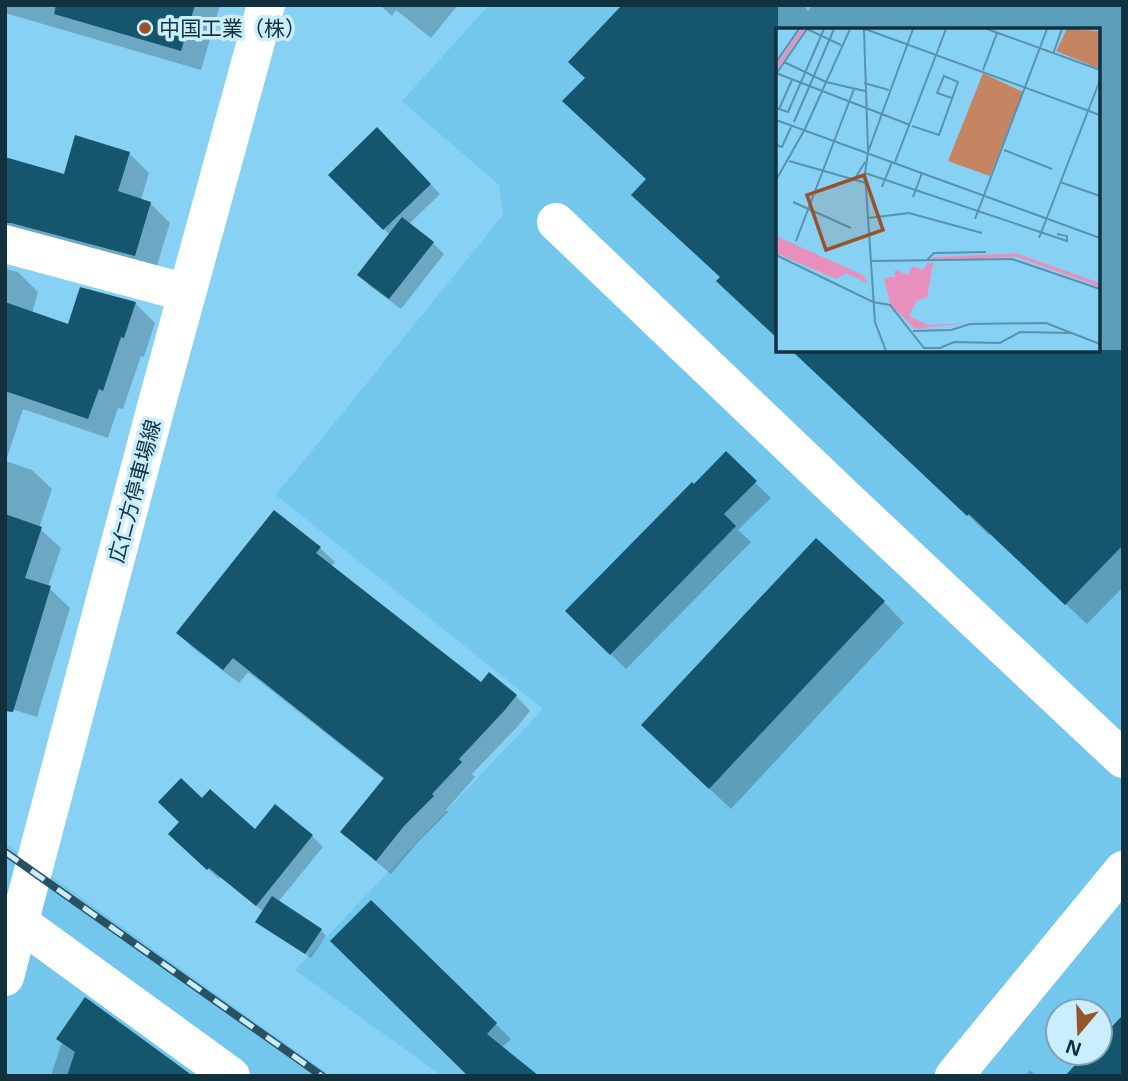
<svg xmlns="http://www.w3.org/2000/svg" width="1128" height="1081" font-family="'Noto Sans','Noto Sans JP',sans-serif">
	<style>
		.built { fill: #73c7ed; fill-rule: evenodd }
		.shadow { fill: #0003 }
		.building { fill: #15556d }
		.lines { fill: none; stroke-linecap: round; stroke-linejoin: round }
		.minor { stroke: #fff; stroke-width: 38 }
		.secondary { stroke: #fff; stroke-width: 38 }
		.rail-casing { stroke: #2a5163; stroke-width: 8 }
		.rail { stroke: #caeeff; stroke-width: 5; stroke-dasharray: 16; stroke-linecap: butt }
		.poi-dot { fill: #99532a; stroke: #caeeff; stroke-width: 2.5 }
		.labels { text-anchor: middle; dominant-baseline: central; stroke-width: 7; stroke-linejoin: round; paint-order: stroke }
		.poi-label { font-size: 21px; fill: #12313f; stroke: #caeeff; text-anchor: start }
		.street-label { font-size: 21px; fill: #12313f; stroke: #caeeff }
		.inset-river { fill: none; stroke: #e98fbd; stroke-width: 3.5 }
		.inset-road { fill: none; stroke: #5892ac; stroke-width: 2 }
		.view { fill: #99532a; fill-opacity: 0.15; stroke: #99532a; stroke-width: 3.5 }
		.inset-edge { fill: none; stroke: #12313f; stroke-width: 3.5 }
	</style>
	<rect width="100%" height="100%" fill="#87d2f4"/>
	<!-- built -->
	<path class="built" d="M489,5H1123V1076H442L295,970L543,709L276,495L503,215L499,185L402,101ZM778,30H1098V350H778ZM1058,1011H1100V1053H1058Z
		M5,843L331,1076H5Z"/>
	<!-- shadow -->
	<path class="shadow" d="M5,5H220L201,70L5,13Z
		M380,5H458L431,38L396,10L392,16Z
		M624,5H803L808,11L813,5H1123V587L1087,624L991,534L989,535L791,350H1098V30H778V338L721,278L648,180L587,78Z
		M377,129L440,194L409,224L433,243L444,254L401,309L370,286L359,275L390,235L330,175Z
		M129,153L149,173L141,200L150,203L170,223L154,275L5,255V158L65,176Z
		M5,269L18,272L38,292L32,313L69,326L135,303L155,323L144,357L141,356L123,409L118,408L108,438L23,409L6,461L32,470L52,489L39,528L61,548L48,587L70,608L37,717L5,707Z
		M726,454L771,498L738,530L751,542L626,669L567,611Z
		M320,548L335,562L331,567L481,684L516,696L530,711L518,726L472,774L475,777L446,810L448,812L419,841L391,874L357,846L342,831L385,780L248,672L239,683L193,648L178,633Z
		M884,602L904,623L731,809L664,746Z
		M202,800L255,832L275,807L312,836L323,847L278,902L321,930L326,936L311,958L262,926L264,912L221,877L219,879L181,845Z
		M371,902L511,1039L470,1076Z
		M62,1042L186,1076H51Z
		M1030,1070L1036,1076H1025Z"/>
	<!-- building -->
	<path class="building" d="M56,5H195L181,51L54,14Z
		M622,5H778V339L716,281L720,277L631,195L646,179L562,101L585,78L568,62Z
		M377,127L431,184L383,230L328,175Z
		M75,135L130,152L118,191L151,202L135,256L11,223H5V157L64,174Z
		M402,217L434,242L389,299L357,275Z
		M80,287L136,302L124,338L121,337L103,391L99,389L88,419L5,391V302L68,324Z
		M791,350H1123V545L1065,605L969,514L967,516Z
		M726,451L757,481L724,514L736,526L610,655L565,611L692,482L694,484Z
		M274,510L321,547L316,553L481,682L489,672L517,695L504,711L459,759L462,762L432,794L434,796L404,826L376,861L340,832L384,778L233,658L223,670L176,633Z
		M5,514L42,527L25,578L51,586L13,712L5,711Z
		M816,538L885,601L709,789L641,725Z
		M181,778L202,798L210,789L255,829L275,804L313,835L256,906L209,868L207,870L168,834L179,822L158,802Z
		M272,896L322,929L305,954L255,922Z
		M371,900L497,1023L487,1034L539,1076H468L330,941Z
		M85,997L193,1076H67L75,1052L56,1039Z
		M1123,1015V1076H1065L1086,1053H1100V1039Z"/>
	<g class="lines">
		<!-- minor -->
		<path class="minor" d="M556,222L846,499L1123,759
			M5,244L187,293
			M19,922L231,1076
			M954,1076L1123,870"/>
		<!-- secondary -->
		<path class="secondary" d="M5,977L157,403L266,5"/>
		<!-- rail casing -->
		<g class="rail-casing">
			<path id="rail" d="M5,852L322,1076"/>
		</g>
		<!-- rail -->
		<use href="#rail" class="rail"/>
	</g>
	<!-- markers -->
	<circle class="poi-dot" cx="145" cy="28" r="7"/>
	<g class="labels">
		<!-- poi labels -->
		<g class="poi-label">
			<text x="159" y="28">中国工業（株）</text>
		</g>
		<!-- street labels -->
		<g class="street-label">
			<text transform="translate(134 491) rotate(-75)">広仁方停車場線</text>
		</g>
	</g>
	<!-- overview -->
	<g transform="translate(776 28)">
		<rect width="324" height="324" fill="#87d2f4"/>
		<path d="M291,1L323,3L324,41L280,23ZM207,45L247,64L214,148L172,133Z" fill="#c58563"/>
		<path d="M0,208L87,247L93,256L70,245L60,251L0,225ZM151,235H157L151,270L141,272L133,288L152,297L191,295L139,301L114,276L108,250L119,249V242L132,247L136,238L147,242Z" fill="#e98fbd"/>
		<path class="inset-river" d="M0,40L27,1M156,231L240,227L324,257"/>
		<path class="inset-road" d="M88,1L92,123M89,1L324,87M211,1L324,42M277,26L286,1M0,34L23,1M8,34L50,54L89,63M207,42L221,5M0,45L134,97M0,46L31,1L65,17M88,55L113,62M0,80L12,84L48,1M3,81L16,52M0,92L324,210M18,94L58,1M136,98L163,107L182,54L168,48L161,65L176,70M0,117L6,119L15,99M228,122L276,141M92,124L89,145L99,294L110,323M92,124L137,1M13,133L90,155M119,134L170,1M89,145L291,213V208L281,206M0,152L29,101L74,1M78,152L89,134M284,154L324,168M106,159L116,134M137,169L146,145M17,174L75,200M92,190L133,185L206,205M199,191L271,1M263,210L324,52M20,213L78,61M0,227L97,274L114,277L148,320H164L178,314L224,315L244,304L296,305M151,232L158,225L210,224M95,233L236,231L324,261M137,303L175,302L194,296L270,295L324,316"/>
		<path class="view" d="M88,147L107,202L50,222L31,167Z"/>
		<rect width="324" height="324" class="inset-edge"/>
	</g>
	<!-- border -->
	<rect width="1128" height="1081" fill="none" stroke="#12313f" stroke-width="14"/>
	<!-- north arrow -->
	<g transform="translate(1079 1032) rotate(199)"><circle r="33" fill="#caeeff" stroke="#80a2b2" stroke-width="2"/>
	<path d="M0-5L12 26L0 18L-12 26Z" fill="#99532a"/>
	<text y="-10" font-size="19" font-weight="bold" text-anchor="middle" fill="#12313f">N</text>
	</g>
</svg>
